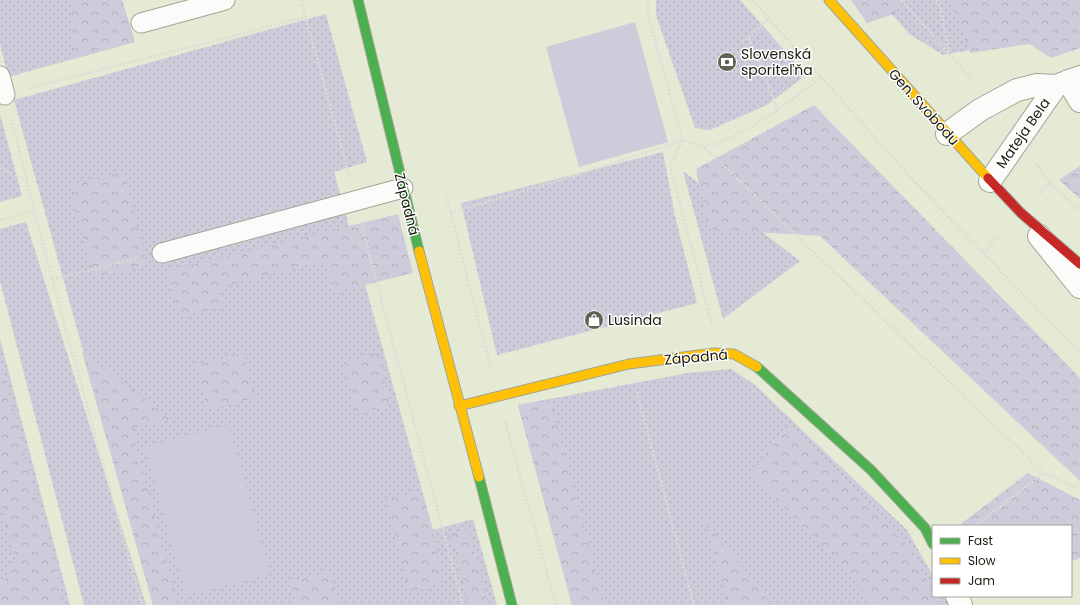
<svg xmlns="http://www.w3.org/2000/svg" width="1080" height="605" font-family="Poppins,sans-serif">
	<style>
		.grass { fill: url(#grass-dots) }
		.forest { fill: url(#forest-crowns) }
		.pitch { fill: #ceccda }
		.lines { fill: none; stroke-linecap: round; stroke-linejoin: round }
		.lane-casing { stroke: #a1a595; stroke-width: 21 }
		.street-casing { stroke: #a1a595; stroke-width: 24 }
		.fast-casing { stroke: #a1a595; stroke-width: 11 }
		.slow-casing { stroke: #a1a595; stroke-width: 11 }
		.jam-casing { stroke: #a1a595; stroke-width: 11 }
		.path { stroke: #dbdcd6; stroke-width: 2.5; stroke-dasharray: 2 2; stroke-linecap: butt }
		.lane { stroke: #fbfcf9; stroke-width: 19 }
		.street { stroke: #fbfcf9; stroke-width: 22 }
		.fast { stroke: #4caf50; stroke-width: 9 }
		.slow { stroke: #ffc107; stroke-width: 9 }
		.jam { stroke: #c62828; stroke-width: 9 }
		.labels { text-anchor: middle; dominant-baseline: central; stroke-width: 3; stroke-linejoin: round; paint-order: stroke }
		.poi-label { font-size: 14px; fill: #181b0d; stroke: #fff; text-anchor: start }
		.street-label { font-size: 14px; fill: #181b0d; stroke: #fff }
	</style>
	<defs>
		<pattern id="grass-dots" width="8" height="8" patternUnits="userSpaceOnUse"><rect width="8" height="8" fill="#ceccda"/><path d="M2 2h.1M6 6h.1" fill="none" stroke="#b0afba" stroke-width="1.8" stroke-linecap="round"/></pattern>
		<pattern id="forest-crowns" width="20" height="18" patternUnits="userSpaceOnUse"><rect width="20" height="18" fill="#ceccda"/><path d="M2 6a3 3 0 1 1 6 0M12 15a3 3 0 1 1 6 0" fill="none" stroke="#b0afba"/></pattern>
	</defs>
	<rect width="100%" height="100%" fill="#e5ead5"/>
	<!-- grass -->
	<path class="grass" d="M0,0H122L135,42L8,77L0,44Z
		M656,0H740L806,75L767,105L710,130L695,128L656,15Z
		M880,0H1001L1015,42L943,55L909,34Z
		M326,14L367,162L334,172L433,530L473,519L497,605H153L14,100Z
		M0,114L22,196L0,202Z
		M663,152L675,216L697,303L497,355L461,203Z
		M683,171L800,261L723,319Z
		M26,222L146,605H84L0,281V229Z
		M0,339L70,605H0Z
		M731,369L755,385L907,530L933,576V596H944L950,605H572L518,405L688,373Z"/>
	<!-- forest -->
	<path class="forest" d="M72,0H122L135,42L70,60Z
		M851,0H908L894,14L867,23Z
		M950,0H1080V48L1051,58L1030,44L970,53Z
		M814,105L1080,378V481L820,236L708,229L696,169Z
		M1080,166V199L1059,180Z
		M123,172L147,265L94,278L69,186Z
		M398,214L413,273L333,293L324,261L219,288L223,306L179,317L167,271Z
		M82,352L172,419L132,429L178,605H153Z
		M244,353L255,398L207,410L196,365Z
		M378,353L391,405L356,414L343,362Z
		M0,361L65,605H0V589L15,558L0,498Z
		M550,399L605,605H572L518,405Z
		M789,426L912,550L933,592V596H935L940,605H876L751,472Z
		M1028,473L1080,500V558L1071,561V526H958Z
		M420,491L433,531L443,583L409,592L386,499Z
		M705,519L772,605H728Z
		M469,529L489,605H469L451,534Z
		M331,572L339,605H296L289,582Z"/>
	<!-- pitch -->
	<path class="pitch" d="M635,22L668,142L579,167L546,47Z
		M229,425L270,574L186,596L145,447Z"/>
	<g class="lines">
		<!-- lane casing -->
		<g class="lane-casing">
			<path id="lane" d="M141,23L225,0
				M0,76L5,95
				M162,253L403,188"/>
		</g>
		<!-- street casing -->
		<g class="street-casing">
			<path id="street" d="M1068,81L1080,101
				M947,134L980,110L1017,90L1037,85L1056,86L1080,77
				M990,181L1056,86
				M1039,236L1080,287
				M957,596L961,605"/>
		</g>
		<!-- fast casing -->
		<g class="fast-casing">
			<path id="fast" d="M358,0L419,251
				M757,367L871,470L925,528L933,544
				M479,477L512,605"/>
		</g>
		<!-- slow casing -->
		<g class="slow-casing">
			<path id="slow" d="M829,0L988,178
				M419,251L479,477
				M459,406L629,364L714,353L734,354L757,367"/>
		</g>
		<!-- jam casing -->
		<g class="jam-casing">
			<path id="jam" d="M988,178L1021,213L1080,264"/>
		</g>
		<!-- path -->
		<path class="path" d="M301,0L349,175
			M648,0V16L683,140L704,147L1044,473L1080,489
			M752,0L910,177L1080,353
			M901,0L973,81
			M937,0L941,10L949,53
			M749,38L768,19
			M742,41L749,38L778,110
			M30,88L306,17
			M11,119L52,279L142,605
			M683,140L670,166L712,325
			M704,147C745,137 789,102 822,77
			M1036,163L1050,183L1080,211
			M0,168L26,180
			M1040,193L1050,183
			M446,195L491,369
			M450,213L574,176L683,140
			M0,220L34,211
			M362,227L463,605
			M983,252L1001,234
			M52,279L136,259
			M637,392L694,605
			M505,422L556,605
			M974,526L1044,473"/>
		<!-- lane -->
		<use href="#lane" class="lane"/>
		<!-- street -->
		<use href="#street" class="street"/>
		<!-- fast -->
		<use href="#fast" class="fast"/>
		<!-- slow -->
		<use href="#slow" class="slow"/>
		<!-- jam -->
		<use href="#jam" class="jam"/>
	</g>
	<!-- icons -->
	<defs>
		<g id="bank-disc" transform="scale(1)"><circle r="9.5" fill="#606353" stroke="#fff"/><path d="M-6-4H6V4H-6ZM0-2.3a2.3 2.3 0 1 0 0 4.6a2.3 2.3 0 1 0 0-4.6Z" fill="#fff"/></g>
		<g id="shop-disc" transform="scale(1)"><circle r="9.5" fill="#606353" stroke="#fff"/><path d="M-5-2.5h2.3a2.7 3.5 0 0 1 5.4 0H5L5.5 6h-11ZM-1.5-2.5h3a1.5 2.3 0 0 0-3 0Z" fill="#fff"/></g>
	</defs>
	<g fill-rule="evenodd">
		<use href="#bank-disc" x="727" y="62"/>
		<use href="#shop-disc" x="594" y="320"/>
	</g>
	<g class="labels">
		<!-- poi labels -->
		<g class="poi-label">
			<text x="741" y="54">Slovenská<tspan x="741" dy="16">sporiteľňa</tspan></text>
			<text x="608" y="320">Lusinda</text>
		</g>
		<!-- street labels -->
		<g class="street-label">
			<text transform="translate(924 107) rotate(48)">Gen. Svobodu</text>
			<text transform="translate(1023 133) rotate(-55)">Mateja Bela</text>
			<text transform="translate(407 204) rotate(76)">Západná</text>
			<text transform="translate(696 357) rotate(-5)">Západná</text>
		</g>
	</g>
	<!-- legend -->
	<rect x="932" y="525" width="140" height="72" fill="#ffffff" stroke="#a3a49e"/>
	<rect x="940" y="538" width="20" height="6" fill="#4caf50" stroke="#a3a49e"/>
	<text x="968" y="545" font-size="12" fill="#181b0d">Fast</text>
	<rect x="940" y="558" width="20" height="6" fill="#ffc107" stroke="#a3a49e"/>
	<text x="968" y="565" font-size="12" fill="#181b0d">Slow</text>
	<rect x="940" y="578" width="20" height="6" fill="#c62828" stroke="#a3a49e"/>
	<text x="968" y="585" font-size="12" fill="#181b0d">Jam</text>
</svg>
